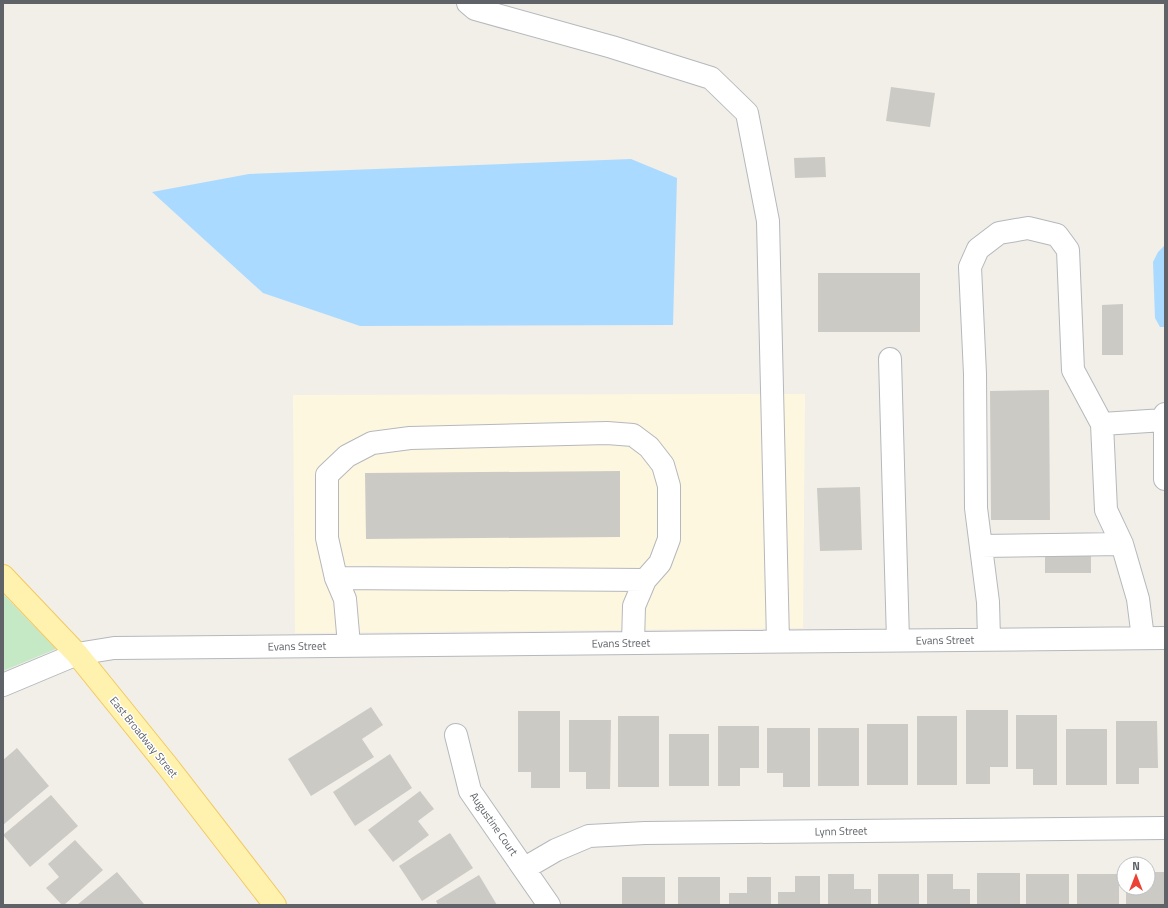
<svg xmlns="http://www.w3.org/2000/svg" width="1168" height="908" font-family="'Titillium Web',sans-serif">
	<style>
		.commercial { fill: #fef7e0 }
		.green { fill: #c5e8c5 }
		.water { fill: #aadaff }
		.building { fill: #cccac5 }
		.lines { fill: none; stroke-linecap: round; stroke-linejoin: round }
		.minor-casing { stroke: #b5b8bc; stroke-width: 24 }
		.major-casing { stroke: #f2c960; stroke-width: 24 }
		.minor { stroke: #fff; stroke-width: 22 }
		.major { stroke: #fff2af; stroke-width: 22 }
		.labels { text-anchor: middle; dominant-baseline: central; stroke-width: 3; stroke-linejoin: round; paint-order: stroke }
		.street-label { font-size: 11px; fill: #5f6368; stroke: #fff }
	</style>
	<rect width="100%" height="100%" fill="#f1efe8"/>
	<!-- commercial -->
	<path class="commercial" d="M805,394L803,628L295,633L293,395Z"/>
	<!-- green -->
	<path class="green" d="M3,594L56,649L3,671Z"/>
	<!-- water -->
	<path class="water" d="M631,159L677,178L673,325L360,326L263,293L152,192L249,174Z
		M1165,245V327H1160L1155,318L1153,262L1158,252Z"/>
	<!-- building -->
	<path class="building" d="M891,87L935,93L930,127L886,121Z
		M825,157L826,177L795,178L794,158Z
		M818,273H920V332H818Z
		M1123,304V355H1102V305Z
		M1049,390L1050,520H991L990,391Z
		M620,471V537L366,539L365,473Z
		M860,487L862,550L820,551L817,488Z
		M1045,548H1091V573H1045Z
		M371,707L383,725L362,739L374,757L311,796L288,759Z
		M966,710H1008V767H990V784H966Z
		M518,711H560V788H531V772H518Z
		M1016,715H1057V785H1033V769H1016Z
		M618,716H659V787H618Z
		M917,716H957V785H917Z
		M569,720H611L610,789H586V772H569Z
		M1116,721H1157L1158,768H1139V784H1116Z
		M867,724H908V785H867Z
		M718,726H759V768H740V786H718Z
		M767,728H810V787H783V773H767Z
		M818,728H859V786H818Z
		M1066,729H1107V785H1066Z
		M669,734H709V786H669Z
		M17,748L49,786L3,825V760Z
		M390,754L412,788L355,826L333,792Z
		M420,791L434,809L418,821L429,835L393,862L368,830Z
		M51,795L78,826L30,867L3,835Z
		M450,833L473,868L422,901L399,866Z
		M75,840L103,870L64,905H62L46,888L59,877L48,864Z
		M117,872L144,904L143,905H77Z
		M1148,872H1165V905H1126V888H1148Z
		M977,873H1020V905H977Z
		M828,874H854V889H871V905H828Z
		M878,874H919V905H878Z
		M927,874H953V889H970V905H927Z
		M1026,874H1069V905H1026Z
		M1077,874H1119V905H1077Z
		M479,875L497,905H438L436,901Z
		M795,876H820V905H778V892H795Z
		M622,877H665V905H622Z
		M678,877H720V905H678Z
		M747,877H771V905H729V893H747Z"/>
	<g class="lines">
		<!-- minor casing -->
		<g class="minor-casing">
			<path id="minor" d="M468,3L475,9L612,47L711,78L747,113L768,221L778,641
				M890,359L898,640
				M1165,414V479
				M1102,424L1164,420
				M981,546L1122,544
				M336,578L645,580
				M989,639L988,602L976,508L975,374L970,267L978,249L999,233L1028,228L1057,235L1068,250L1073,370L1102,424L1106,510L1122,544L1138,599L1143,638
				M349,645L345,599L336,578L327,538V475L347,456L372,443L410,438L607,433L633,435L649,447L663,465L669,486V539L660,563L645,580L634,606L633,643
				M3,685L77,654L114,648L1165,638
				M456,735L470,791L549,905
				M525,868L556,850L589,836L645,833L1165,828"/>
		</g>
		<!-- major casing -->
		<g class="major-casing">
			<path id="major" d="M3,576L77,654L169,768L275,905"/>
		</g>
		<!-- minor -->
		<use href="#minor" class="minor"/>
		<!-- major -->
		<use href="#major" class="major"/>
	</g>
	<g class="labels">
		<!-- street labels -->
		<g class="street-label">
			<text transform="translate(945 640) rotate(-1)">Evans Street</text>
			<text transform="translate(621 643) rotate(-1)">Evans Street</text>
			<text transform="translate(297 646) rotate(-1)">Evans Street</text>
			<text transform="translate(144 737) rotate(51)">East Broadway Street</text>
			<text transform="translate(494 824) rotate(55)">Augustine Court</text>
			<text transform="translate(841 831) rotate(-1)">Lynn Street</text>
		</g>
	</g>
	<!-- border -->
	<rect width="1168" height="908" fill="none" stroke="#5f6368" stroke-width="8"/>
	<!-- north arrow -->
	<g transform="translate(1136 876)"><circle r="19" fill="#ffffff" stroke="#bfc1c3"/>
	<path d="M0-3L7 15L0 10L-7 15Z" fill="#ea4335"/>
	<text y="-6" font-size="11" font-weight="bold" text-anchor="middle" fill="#5f6368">N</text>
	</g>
</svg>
